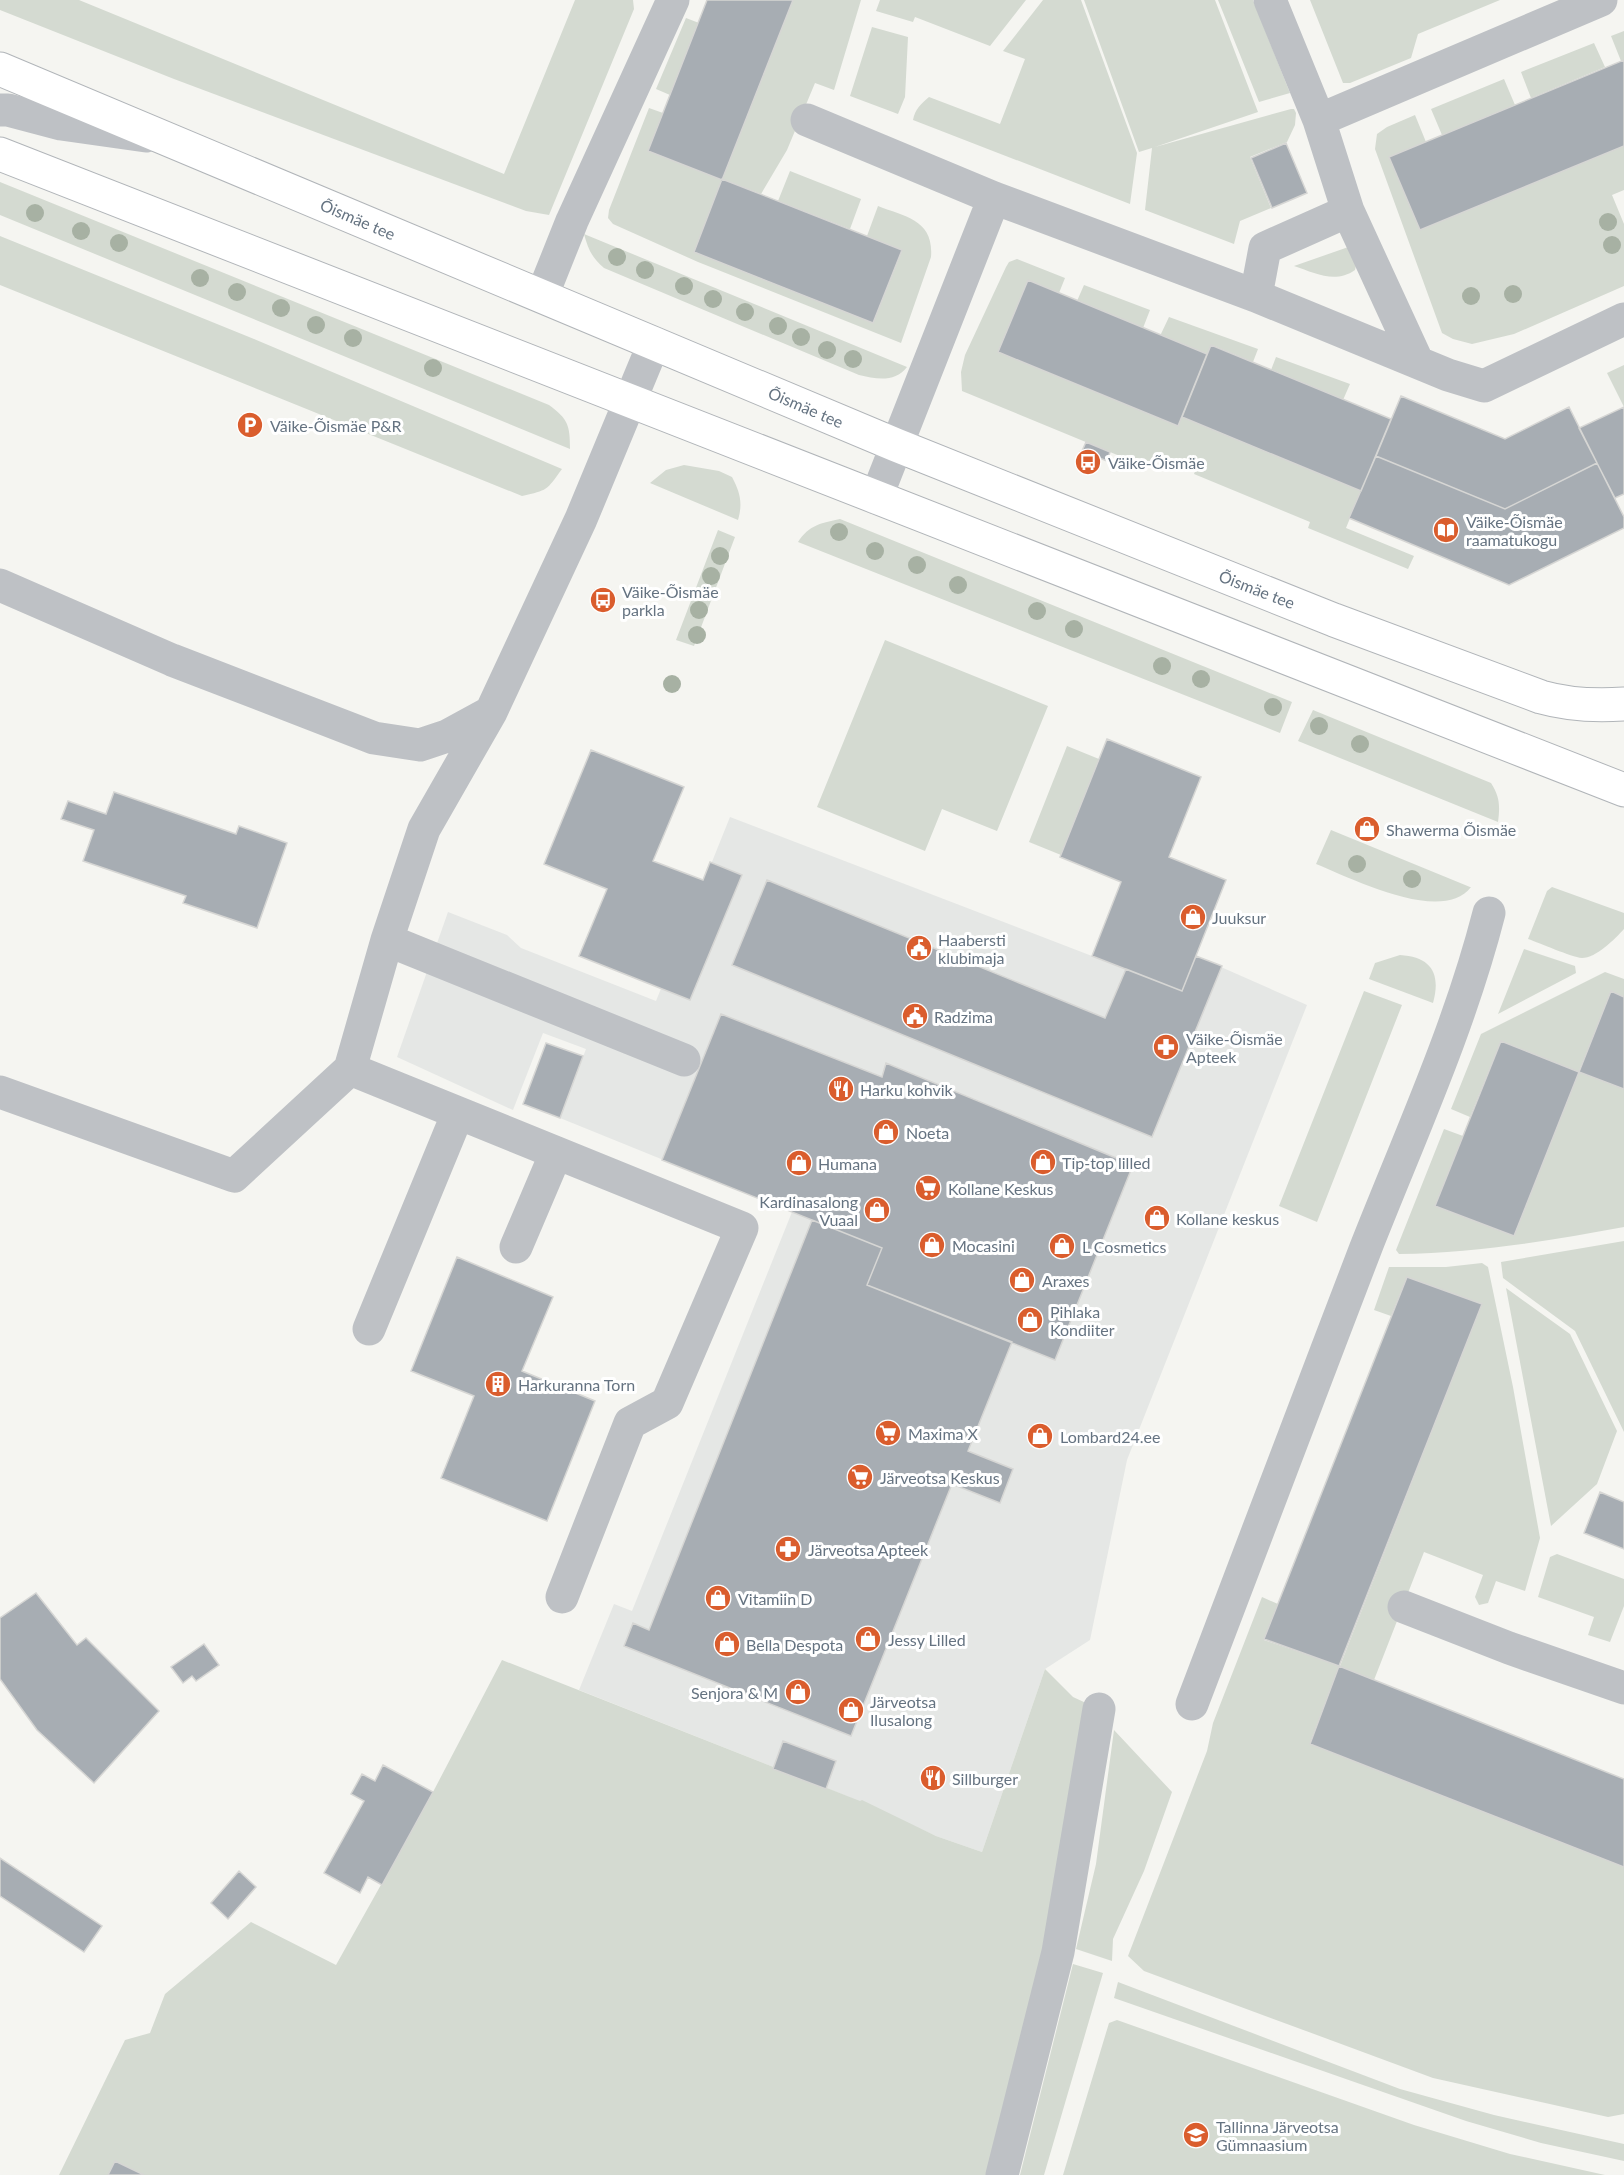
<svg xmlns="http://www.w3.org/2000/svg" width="1624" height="2175" font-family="Lato,sans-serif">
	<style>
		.built { fill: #e5e7e5 }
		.green { fill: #d4dad1 }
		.building { fill: #a7adb3; stroke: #d6d6d4; stroke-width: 1.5 }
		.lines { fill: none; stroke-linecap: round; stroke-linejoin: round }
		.major-casing { stroke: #b1b5b9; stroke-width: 35 }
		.minor { stroke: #bec1c5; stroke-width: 33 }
		.major { stroke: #fff; stroke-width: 33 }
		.tree { fill: #a7b1a3 }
		.labels { text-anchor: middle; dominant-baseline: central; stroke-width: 6; stroke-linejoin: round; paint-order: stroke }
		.street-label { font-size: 16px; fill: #657381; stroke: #fff }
		.poi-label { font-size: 16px; fill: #657381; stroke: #fff; text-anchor: start }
	</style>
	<rect width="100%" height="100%" fill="#f5f5f1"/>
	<!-- built -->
	<path class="built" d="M730,817L1092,956H1196L1307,1005L1127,1460L1090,1640L1045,1669L982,1852L936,1836L849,1797L579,1690L614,1604L632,1611L792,1212L560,1118L586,1049L543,1033L513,1110L397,1057L448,912L507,935L521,948L656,1001Z"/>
	<!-- green -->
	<path class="green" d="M0,0H79L504,174L575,0H633L634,9L549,215L526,211L174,79L0,10Z
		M793,0H861L834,90L815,83L787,150L761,194L722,179Z
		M880,0H1026L990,46L915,17L913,22L876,11Z
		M1043,0H1081L1137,153L1130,204L913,120C915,109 921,104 929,97L1000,124L1025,59L1003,51Z
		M1084,0H1215L1258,112L1155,147L1291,109H1294L1296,113L1295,125L1287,142L1250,157L1271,208L1240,221L1234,244L1145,210L1152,148L1139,152Z
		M1218,0H1253L1290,93L1259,102Z
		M1310,0H1500L1418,34L1411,58L1350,83H1343Z
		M686,18L699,23L670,95L656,89Z
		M872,27L908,37L905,97L898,114L850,96Z
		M1624,31V60L1621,61L1611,36Z
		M1594,43L1605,67L1531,98L1521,72Z
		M1504,79L1515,105L1442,135L1431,109Z
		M649,108L663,113L648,151L722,180L694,252L873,323L902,251L867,236L878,206C906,217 934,220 931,257L901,343L698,262L613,224L608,218L609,210Z
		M1415,115L1426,142L1624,146V190L1612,195L1624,224V286L1514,334L1472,344L1453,339L1442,333L1375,149L1377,134L1387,127Z
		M790,171L861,199L850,229L778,201Z
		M0,182L549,405C568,419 570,425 570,449L0,215Z
		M584,234L907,367C895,383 876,379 859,375L604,268C592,258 588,249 584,234Z
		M0,236L254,339L562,469C546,491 548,490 522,496L0,285Z
		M1357,244L1358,257L1355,270C1335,284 1315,273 1294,266Z
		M1017,259L1065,278L1059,293L1028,281L998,352L1178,426L1182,417L1361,491L1346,528L1414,556L1408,569L1308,528L1310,522L1194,474L1196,469L1157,452L1152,464L1127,459L962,391L961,372L965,355L1006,267L1009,262Z
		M1084,285L1150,310L1143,328L1077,301Z
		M1169,317L1258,349L1253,362L1212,345L1207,354L1160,336Z
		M1276,357L1350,384L1343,400L1271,370Z
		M1624,365V407L1607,373Z
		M684,465L719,471L732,477C740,492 743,503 738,520L650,483L666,470Z
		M840,519L1292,702L1280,733L798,542C809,525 821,523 840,519Z
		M718,530L735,537L694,646L676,640Z
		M885,640L1048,706L997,831L942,809L925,851L817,807Z
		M1313,710L1491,783C1500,797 1500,806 1498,822L1298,741Z
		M1067,746L1099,759L1061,855L1029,842Z
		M1331,830L1470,887H1471C1442,925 1351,878 1316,864Z
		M1552,887L1624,913V929C1615,939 1596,958 1582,958C1571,957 1540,943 1528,939L1547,891Z
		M1524,949L1575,966L1576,973L1498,1014Z
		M1400,955C1432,957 1441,974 1433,1003L1369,979L1375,963Z
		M1605,972L1624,979V997L1611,992L1579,1071L1624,1089V1227C1549,1241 1476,1253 1399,1254L1396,1250L1444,1129L1463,1136L1435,1206L1514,1236L1579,1072L1501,1041L1470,1117L1451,1109L1481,1034Z
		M1364,991L1402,1005L1317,1222L1279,1206Z
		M1624,1241V1432L1575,1331L1503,1278L1501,1262Z
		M1482,1263L1488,1267L1513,1387L1540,1538L1525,1591L1496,1581L1488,1603L1479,1605L1475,1597L1483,1575L1424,1552L1374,1680L1339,1666L1310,1743L1624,1867V2114L1608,2117L1433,2078L1144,1971L1128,1956L1207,1751L1213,1723L1262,1597L1278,1604L1264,1640L1340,1666L1481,1305L1407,1277L1391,1316L1374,1310L1389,1267H1446Z
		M1506,1288L1570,1334L1617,1431L1597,1484L1551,1526Z
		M1557,1554L1624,1579V1606L1610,1642L1588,1635L1594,1617L1538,1597L1550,1557Z
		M502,1660L860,1801L862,1800L936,1836L982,1852L1045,1669L1073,1697L1099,1709L1002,2175H59L125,2040L150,2033L165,1994L251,1922L336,1965L433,1792Z
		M1114,1730L1172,1792L1144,1871L1113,1939L1112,1961L1076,1949L1096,1864Z
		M1073,1964L1103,1973L1044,2175H1020Z
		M1118,1982L1400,2089L1494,2115L1624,2144V2161L1541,2143L1466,2121L1114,1998Z
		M1117,2020L1414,2125L1510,2154L1605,2175H1063L1109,2023Z"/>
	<!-- building -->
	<path class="building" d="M707,0H793L722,180L648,151Z
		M1624,60V146L1420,230L1389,157Z
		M1286,143L1307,193L1272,208L1251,158Z
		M722,179L902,250L873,323L694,252Z
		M1028,280L1207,354L1178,426L998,352Z
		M1211,345L1391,419L1361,491L1182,417Z
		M1401,396L1505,439L1569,407L1597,463L1505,509L1376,456Z
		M1624,407V494L1615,498L1579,428Z
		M1086,442L1110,452L1107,461L1082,451Z
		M1376,456L1505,509L1597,463L1624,517V528L1509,585L1349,518Z
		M1107,739L1201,777L1169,857L1226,880L1182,991L1092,956L1121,882L1060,857Z
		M591,750L684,787L653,861L703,880L710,862L742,875L690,1000L579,956L607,889L544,864Z
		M114,792L236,834L239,826L287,843L257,928L183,903L186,896L83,861L94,830L61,819L68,801L106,814Z
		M767,880L1105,1018L1126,969L1182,991L1196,956L1222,966L1152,1137L732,965Z
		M1611,991L1624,997V1089L1579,1072Z
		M721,1014L882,1077L886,1063L1133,1165L1055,1360L867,1285L882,1248L662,1160Z
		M1501,1041L1579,1072L1514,1236L1435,1206Z
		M546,1043L583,1056L560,1118L523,1104Z
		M812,1220L882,1248L867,1285L1012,1342L968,1451L1013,1469L1000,1503L952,1484L851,1736L624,1646L633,1623L649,1630Z
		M457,1257L553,1297L522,1371L595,1401L547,1521L441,1478L474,1396L411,1371Z
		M1407,1277L1482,1304L1339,1666L1264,1639Z
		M1600,1492L1624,1502V1549L1584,1533Z
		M36,1593L77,1645L86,1638L159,1711L94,1783L37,1730L0,1679V1618Z
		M204,1644L219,1665L196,1681L192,1676L183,1683L171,1667Z
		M1339,1666L1624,1779V1867L1310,1744Z
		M783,1741L836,1761L826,1789L773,1769Z
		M383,1765L433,1792L382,1885L368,1877L360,1893L324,1873L364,1801L351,1794L362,1774L375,1781Z
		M0,1858L102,1926L84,1952L0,1896Z
		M239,1871L256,1887L228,1919L211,1903Z
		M115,2161L144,2175H108Z"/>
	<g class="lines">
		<!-- major casing -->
		<g class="major-casing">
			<path id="major" d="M0,69L896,445L1334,620L1541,697C1569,705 1595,706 1624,704
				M0,154L1624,790"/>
		</g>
		<!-- minor -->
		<path class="minor" d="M1270,0L1319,120L1348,211L1417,361
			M0,110H8L61,124L146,136
			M807,120L994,198L1256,296L1448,375L1484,386L1624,319
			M1319,120L1601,0
			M542,296L572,221L673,0
			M1256,296L1265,248L1348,211
			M876,498L994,198
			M0,585L172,660L374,738L420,745L447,736L491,712
			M387,940L684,1060
			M350,1069L742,1228L667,1403L630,1423L562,1597
			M0,1092L234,1176L350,1069L387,940L424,829L491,712L581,519L654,343
			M516,1247L556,1153
			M369,1329L458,1113
			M1404,1607L1509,1648L1624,1688
			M1192,1704C1250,1552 1307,1401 1365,1250C1409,1138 1459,1030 1489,913
			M1002,2175L1058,1952L1099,1709"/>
		<!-- major -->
		<use href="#major" class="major"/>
	</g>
	<!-- trees -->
	<g class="tree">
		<circle cx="35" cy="213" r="9"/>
		<circle cx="1608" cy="222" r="9"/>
		<circle cx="81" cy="231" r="9"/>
		<circle cx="119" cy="243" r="9"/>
		<circle cx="1612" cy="245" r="9"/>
		<circle cx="617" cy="257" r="9"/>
		<circle cx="645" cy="270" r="9"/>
		<circle cx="200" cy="278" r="9"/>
		<circle cx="684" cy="286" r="9"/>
		<circle cx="237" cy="292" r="9"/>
		<circle cx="1513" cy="294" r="9"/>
		<circle cx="1471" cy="296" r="9"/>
		<circle cx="713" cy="299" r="9"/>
		<circle cx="281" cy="308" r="9"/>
		<circle cx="745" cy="312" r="9"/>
		<circle cx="316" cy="325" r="9"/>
		<circle cx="778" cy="326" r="9"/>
		<circle cx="801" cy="337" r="9"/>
		<circle cx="353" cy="338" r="9"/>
		<circle cx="827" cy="350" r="9"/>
		<circle cx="853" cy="359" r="9"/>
		<circle cx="433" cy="368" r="9"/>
		<circle cx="839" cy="532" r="9"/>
		<circle cx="875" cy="551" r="9"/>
		<circle cx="720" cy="556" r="9"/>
		<circle cx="917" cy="565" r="9"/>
		<circle cx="711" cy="576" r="9"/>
		<circle cx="958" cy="585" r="9"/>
		<circle cx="699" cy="610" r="9"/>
		<circle cx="1037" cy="611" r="9"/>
		<circle cx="1074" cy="629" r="9"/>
		<circle cx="697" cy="635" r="9"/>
		<circle cx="1162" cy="666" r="9"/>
		<circle cx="1201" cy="679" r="9"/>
		<circle cx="672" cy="684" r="9"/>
		<circle cx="1273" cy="707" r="9"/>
		<circle cx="1319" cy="726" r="9"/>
		<circle cx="1360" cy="744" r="9"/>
		<circle cx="1357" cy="864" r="9"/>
		<circle cx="1412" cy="879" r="9"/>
	</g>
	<!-- icons -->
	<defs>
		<g id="parking-disc" transform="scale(1.35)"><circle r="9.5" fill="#da5d2d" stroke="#fff"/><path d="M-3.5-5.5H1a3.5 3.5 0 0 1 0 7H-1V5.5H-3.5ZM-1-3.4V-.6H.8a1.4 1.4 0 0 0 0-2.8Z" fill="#fff"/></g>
		<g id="bus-disc" transform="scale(1.35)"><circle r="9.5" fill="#da5d2d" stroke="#fff"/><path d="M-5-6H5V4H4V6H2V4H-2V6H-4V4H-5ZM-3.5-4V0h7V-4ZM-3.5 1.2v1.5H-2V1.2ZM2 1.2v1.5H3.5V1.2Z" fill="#fff"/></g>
		<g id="library-disc" transform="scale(1.35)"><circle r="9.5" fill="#da5d2d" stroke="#fff"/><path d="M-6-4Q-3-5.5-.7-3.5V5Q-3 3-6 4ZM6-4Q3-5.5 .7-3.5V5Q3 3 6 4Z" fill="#fff"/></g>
		<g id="shop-disc" transform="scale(1.35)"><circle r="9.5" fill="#da5d2d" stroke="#fff"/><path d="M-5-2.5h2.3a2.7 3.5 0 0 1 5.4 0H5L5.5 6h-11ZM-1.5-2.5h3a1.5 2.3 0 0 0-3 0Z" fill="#fff"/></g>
		<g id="civic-disc" transform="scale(1.35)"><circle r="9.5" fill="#da5d2d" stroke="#fff"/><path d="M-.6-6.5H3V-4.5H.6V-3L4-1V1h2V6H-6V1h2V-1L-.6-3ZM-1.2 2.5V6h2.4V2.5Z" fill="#fff"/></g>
		<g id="pharmacy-disc" transform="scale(1.35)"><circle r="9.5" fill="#da5d2d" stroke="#fff"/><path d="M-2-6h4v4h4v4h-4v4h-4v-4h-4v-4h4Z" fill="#fff"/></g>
		<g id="restaurant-disc" transform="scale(1.35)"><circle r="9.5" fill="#da5d2d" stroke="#fff"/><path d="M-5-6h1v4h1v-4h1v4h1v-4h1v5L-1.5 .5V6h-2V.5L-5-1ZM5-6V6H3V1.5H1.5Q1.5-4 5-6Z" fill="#fff"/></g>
		<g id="supermarket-disc" transform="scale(1.35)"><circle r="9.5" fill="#da5d2d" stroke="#fff"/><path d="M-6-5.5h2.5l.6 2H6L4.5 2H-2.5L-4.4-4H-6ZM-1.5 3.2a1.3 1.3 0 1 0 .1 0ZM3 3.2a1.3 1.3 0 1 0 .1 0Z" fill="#fff"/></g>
		<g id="building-disc" transform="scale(1.35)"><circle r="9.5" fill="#da5d2d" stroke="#fff"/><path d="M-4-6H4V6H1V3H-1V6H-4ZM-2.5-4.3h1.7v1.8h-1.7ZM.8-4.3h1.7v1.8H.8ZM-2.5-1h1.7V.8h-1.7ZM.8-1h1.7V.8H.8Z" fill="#fff"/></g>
		<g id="school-disc" transform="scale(1.35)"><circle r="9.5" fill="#da5d2d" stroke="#fff"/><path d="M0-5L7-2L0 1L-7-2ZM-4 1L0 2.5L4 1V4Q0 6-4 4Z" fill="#fff"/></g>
	</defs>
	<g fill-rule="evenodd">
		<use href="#parking-disc" x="250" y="425"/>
		<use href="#bus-disc" x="1088" y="462"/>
		<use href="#library-disc" x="1446" y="530"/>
		<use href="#bus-disc" x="603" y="600"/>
		<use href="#shop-disc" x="1367" y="829"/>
		<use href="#shop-disc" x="1193" y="917"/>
		<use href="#civic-disc" x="919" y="948"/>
		<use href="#civic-disc" x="915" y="1016"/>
		<use href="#pharmacy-disc" x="1166" y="1047"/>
		<use href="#restaurant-disc" x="841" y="1089"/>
		<use href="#shop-disc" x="886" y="1132"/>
		<use href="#shop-disc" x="1043" y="1162"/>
		<use href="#shop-disc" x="799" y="1163"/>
		<use href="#supermarket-disc" x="928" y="1188"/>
		<use href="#shop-disc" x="877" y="1210"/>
		<use href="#shop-disc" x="1157" y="1218"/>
		<use href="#shop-disc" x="932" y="1245"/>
		<use href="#shop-disc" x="1062" y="1246"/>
		<use href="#shop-disc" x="1022" y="1280"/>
		<use href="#shop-disc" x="1030" y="1320"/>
		<use href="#building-disc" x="498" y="1384"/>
		<use href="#supermarket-disc" x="888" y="1433"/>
		<use href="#shop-disc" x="1040" y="1436"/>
		<use href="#supermarket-disc" x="860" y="1477"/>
		<use href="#pharmacy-disc" x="788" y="1549"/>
		<use href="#shop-disc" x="718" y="1598"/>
		<use href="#shop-disc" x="868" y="1639"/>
		<use href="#shop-disc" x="727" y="1644"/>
		<use href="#shop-disc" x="798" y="1692"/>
		<use href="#shop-disc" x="851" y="1710"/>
		<use href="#restaurant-disc" x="933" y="1778"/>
		<use href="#school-disc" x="1196" y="2135"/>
	</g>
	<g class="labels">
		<!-- street labels -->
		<g class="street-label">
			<text transform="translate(358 219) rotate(23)">Õismäe tee</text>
			<text transform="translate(806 407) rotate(23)">Õismäe tee</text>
			<text transform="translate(1257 589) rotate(21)">Õismäe tee</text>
		</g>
		<!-- poi labels -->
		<g class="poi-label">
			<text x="270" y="425">Väike-Õismäe P&amp;R</text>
			<text x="1108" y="462">Väike-Õismäe</text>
			<text x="1466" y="521">Väike-Õismäe<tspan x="1466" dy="18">raamatukogu</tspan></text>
			<text x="622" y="591">Väike-Õismäe<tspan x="622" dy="18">parkla</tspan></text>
			<text x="1386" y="829">Shawerma Õismäe</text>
			<text x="1212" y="917">Juuksur</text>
			<text x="938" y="939">Haabersti<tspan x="938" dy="18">klubimaja</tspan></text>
			<text x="934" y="1016">Radzima</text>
			<text x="1186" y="1038">Väike-Õismäe<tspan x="1186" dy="18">Apteek</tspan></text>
			<text x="860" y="1089">Harku kohvik</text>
			<text x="906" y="1132">Noeta</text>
			<text x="1062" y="1162">Tip-top lilled</text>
			<text x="818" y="1163">Humana</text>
			<text x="948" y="1188">Kollane Keskus</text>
			<text x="858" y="1201" text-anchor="end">Kardinasalong<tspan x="858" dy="18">Vuaal</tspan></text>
			<text x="1176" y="1218">Kollane keskus</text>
			<text x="952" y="1245">Mocasini</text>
			<text x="1082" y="1246">L Cosmetics</text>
			<text x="1042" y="1280">Araxes</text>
			<text x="1050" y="1311">Pihlaka<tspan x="1050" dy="18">Kondiiter</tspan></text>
			<text x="518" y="1384">Harkuranna Torn</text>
			<text x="908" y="1433">Maxima X</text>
			<text x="1060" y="1436">Lombard24.ee</text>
			<text x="880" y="1477">Järveotsa Keskus</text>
			<text x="808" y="1549">Järveotsa Apteek</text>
			<text x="738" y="1598">Vitamiin D</text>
			<text x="888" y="1639">Jessy Lilled</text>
			<text x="746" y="1644">Bella Despota</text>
			<text x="778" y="1692" text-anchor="end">Senjora &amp; M</text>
			<text x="870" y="1701">Järveotsa<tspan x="870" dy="18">Ilusalong</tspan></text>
			<text x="952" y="1778">Sillburger</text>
			<text x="1216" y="2126">Tallinna Järveotsa<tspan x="1216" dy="18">Gümnaasium</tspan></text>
		</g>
	</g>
</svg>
